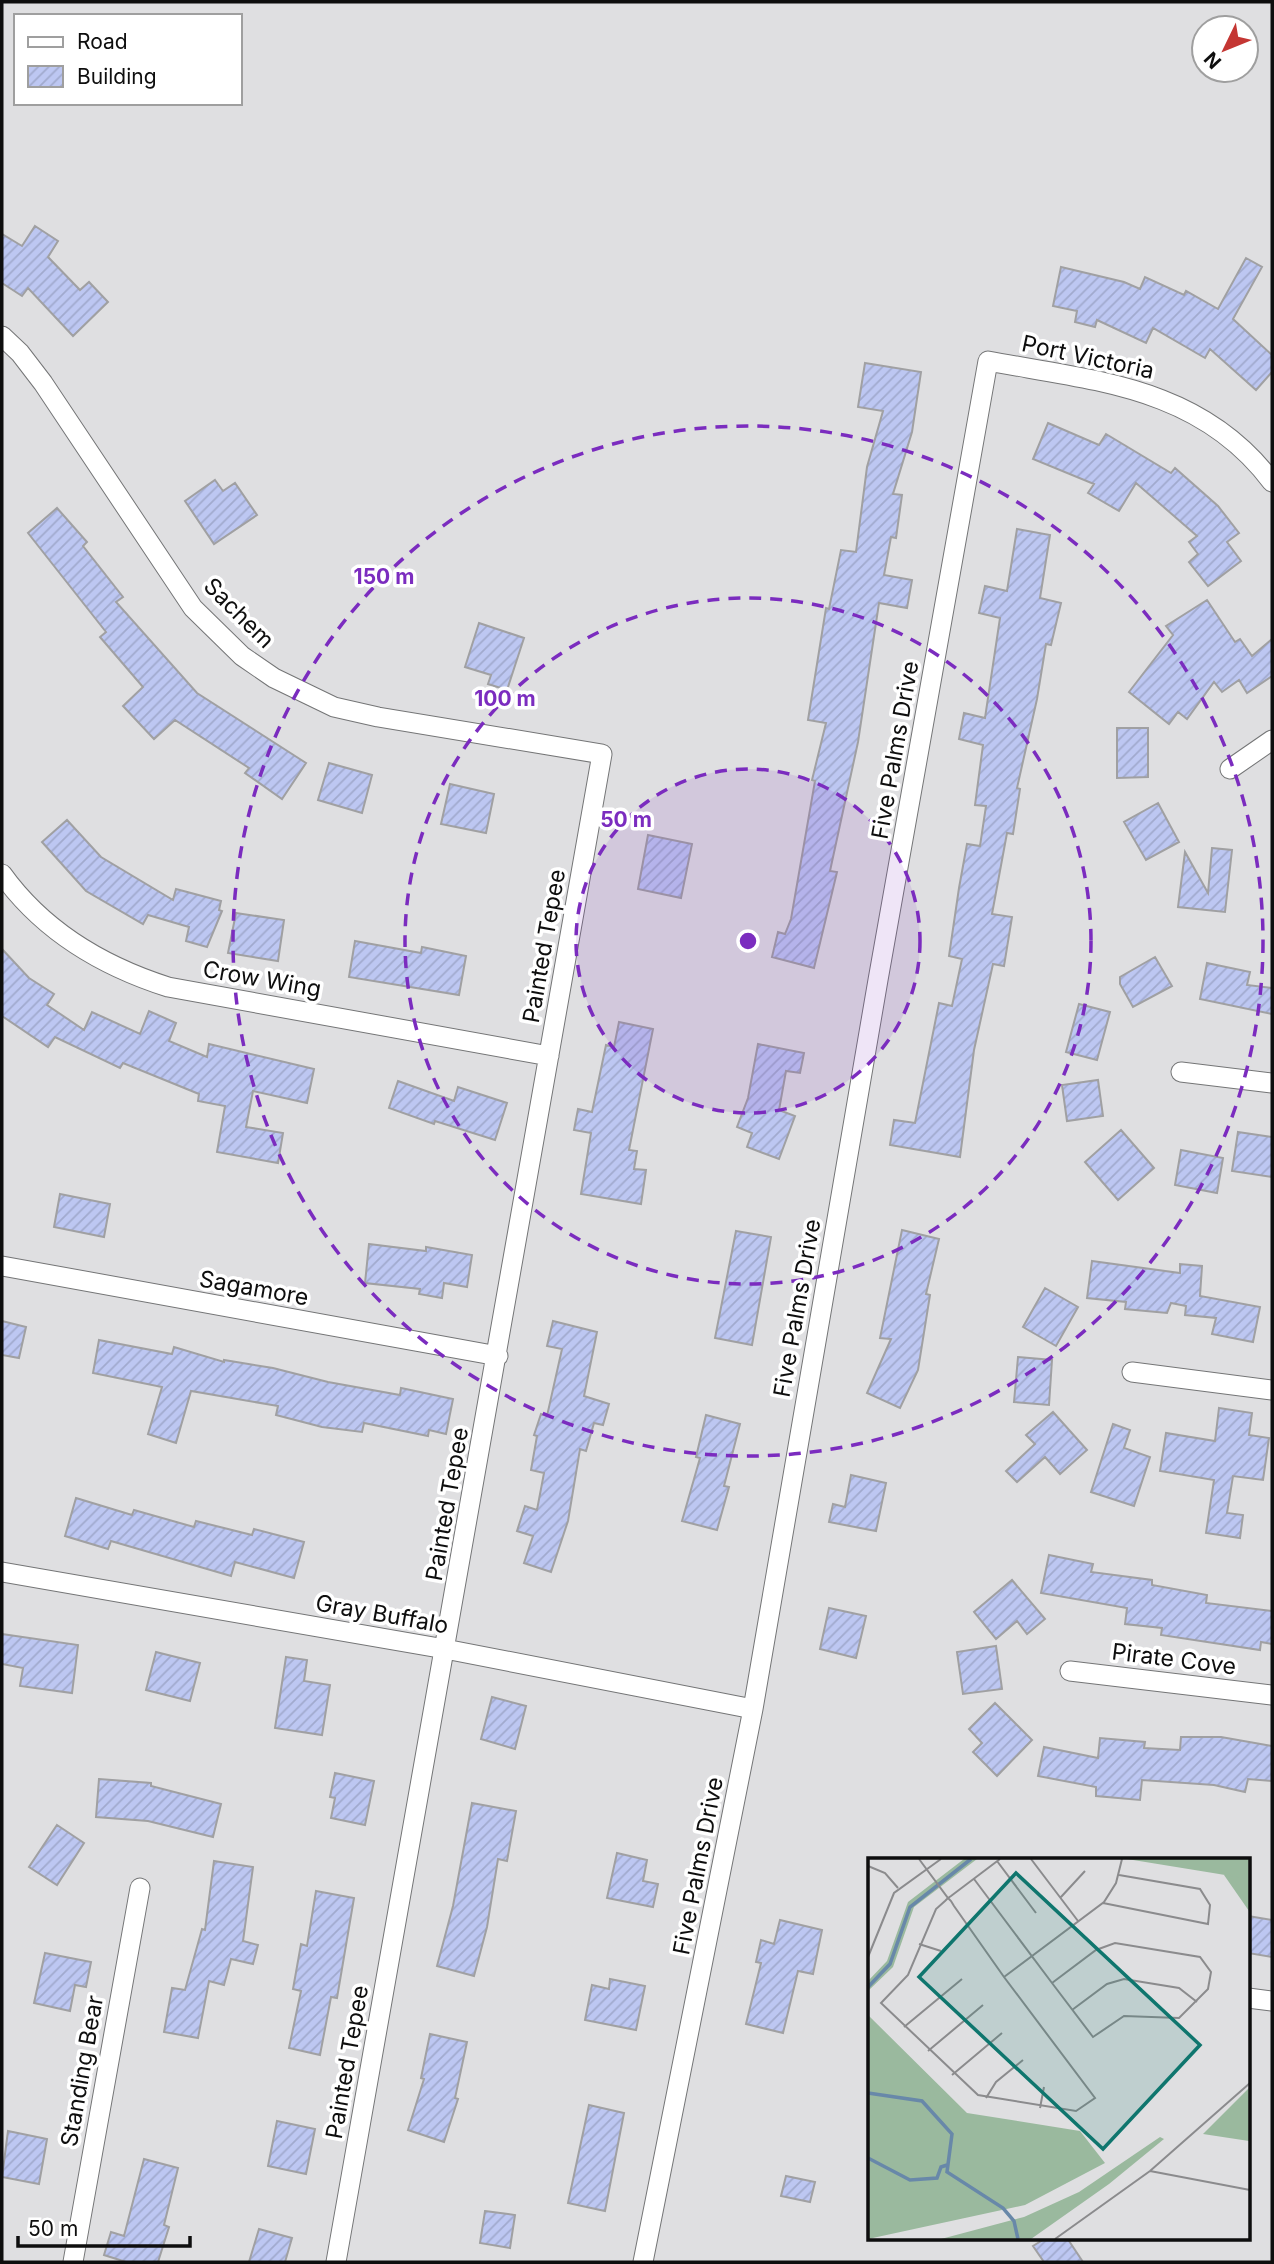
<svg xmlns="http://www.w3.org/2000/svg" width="1274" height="2264" font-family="Inter,sans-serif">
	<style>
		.building { fill: url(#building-hatch); stroke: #a0a0a2; stroke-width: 2 }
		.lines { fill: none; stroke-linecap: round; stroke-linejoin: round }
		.minor-casing { stroke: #747576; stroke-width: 21 }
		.minor { stroke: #fff; stroke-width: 19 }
		.ring { fill: none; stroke: #7b2cbf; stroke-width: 3.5; stroke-dasharray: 12 9 }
		.labels { text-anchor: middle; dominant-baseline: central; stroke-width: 7; stroke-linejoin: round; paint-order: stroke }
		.street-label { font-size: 23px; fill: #0e0e0e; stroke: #fff }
		.inset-river { fill: none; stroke: #6888a9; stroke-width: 3.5 }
		.inset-road { fill: none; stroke: #8b8b8d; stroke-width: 2 }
		.view { fill: #0f766e; fill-opacity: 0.15; stroke: #0f766e; stroke-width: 3.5 }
		.inset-edge { fill: none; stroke: #0e0e0e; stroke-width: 3.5 }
		.centre { fill: #7b2cbf; stroke: #fff; stroke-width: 3.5 }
		.ring-label { font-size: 21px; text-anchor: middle; font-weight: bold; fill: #7b2cbf; stroke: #fff; stroke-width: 7; stroke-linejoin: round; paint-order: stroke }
	</style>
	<defs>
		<pattern id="building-hatch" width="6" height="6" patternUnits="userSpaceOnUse" patternTransform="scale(1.75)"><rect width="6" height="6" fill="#bdc7f2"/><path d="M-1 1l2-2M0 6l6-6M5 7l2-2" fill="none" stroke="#a1aace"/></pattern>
	</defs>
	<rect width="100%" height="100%" fill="#dfdfe1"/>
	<!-- building -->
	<path class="building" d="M35,226L58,241L48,257L80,290L89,282L108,302L73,336L28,288L22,296L2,283V234L22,246Z
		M1246,258L1262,267L1233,319L1272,355V372L1256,390L1210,349L1205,358L1153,328L1146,343L1097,320L1095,327L1075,322L1077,311L1053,306L1061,267L1124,282L1140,289L1145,277L1184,295L1186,291L1218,309Z
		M865,363L921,372L912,432L893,494L902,495L896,538L891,537L884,575L912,580L907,608L879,603L858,742L830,871L837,872L814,968L772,957L778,932L785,934L791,919L815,781L812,780L826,723L808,720L826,608L829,609L841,550L856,552L867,467L883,411L858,407Z
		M1048,423L1099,445L1106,434L1171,473L1175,468L1218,506L1239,533L1227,542L1241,561L1208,586L1189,562L1198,554L1189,542L1197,536L1136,483L1119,511L1088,493L1094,484L1033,459Z
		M215,480L223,491L235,483L257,515L214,544L185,501Z
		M57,508L87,542L83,546L123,597L116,602L197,693L306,763L282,799L245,773L249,768L175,720L154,739L123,706L143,687L100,637L106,632L28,533Z
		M1017,529L1050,535L1040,598L1061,603L1051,645L1046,644L1037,699L1017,788L1020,789L1013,834L1007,833L992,914L1012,917L1004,966L993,964L974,1050L960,1157L890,1145L894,1120L915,1123L939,1003L952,1006L962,959L949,956L959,888L967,844L980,846L986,806L975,805L983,745L959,739L964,713L985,718L1000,618L979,613L985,586L1007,591Z
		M1207,600L1235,642L1240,639L1252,656L1272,639V676L1247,693L1239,680L1222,692L1214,682L1187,719L1178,712L1169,724L1129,692L1173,635L1166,626Z
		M479,623L524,638L507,690L488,684L491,675L465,667Z
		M1117,728H1148V777L1117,778Z
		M329,763L372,775L362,813L318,800Z
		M450,784L494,794L486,833L441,824Z
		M1158,803L1179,842L1146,860L1124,822Z
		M67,820L101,857L173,900L176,889L221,901L219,910L222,911L207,947L186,941L189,927L148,915L143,924L86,891L42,842Z
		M648,835L692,844L681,898L638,889Z
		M1212,848L1232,850L1225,912L1178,907L1185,852L1208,893Z
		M236,913L284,920L278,961L228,953Z
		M355,941L421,953L422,947L466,956L459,995L349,977Z
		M2,949L29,978L54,994L47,1005L84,1030L92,1012L140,1034L149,1011L176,1023L169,1041L207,1057L209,1044L314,1069L307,1103L253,1091L246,1127L283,1133L278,1163L217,1152L225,1106L198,1101L199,1094L123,1063L120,1068L55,1037L48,1047L2,1016Z
		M1155,957L1172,986L1133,1007L1120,984V977Z
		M1207,963L1250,972L1247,985L1272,988V1014L1200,999Z
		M1079,1004L1110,1012L1097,1060L1066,1052Z
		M619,1022L653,1029L629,1150L637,1151L634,1169L646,1170L641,1204L581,1194L591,1133L574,1130L578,1109L592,1112L606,1045L614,1047Z
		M758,1044L804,1053L800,1073L786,1071L779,1110L795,1116L779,1159L747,1147L752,1133L737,1127L748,1098Z
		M1098,1080L1103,1116L1067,1121L1062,1085Z
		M398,1081L454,1101L458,1087L507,1103L495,1140L435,1121L434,1124L389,1108Z
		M1121,1130L1154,1168L1118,1200L1085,1162Z
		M1238,1132L1272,1137V1177L1232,1171Z
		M1181,1150L1223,1158L1217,1193L1175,1185Z
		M60,1194L110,1204L104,1237L54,1227Z
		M902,1230L939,1239L926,1294L930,1295L918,1370L900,1408L867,1393L891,1339L880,1338Z
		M736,1231L771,1237L752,1345L715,1338Z
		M369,1244L426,1251V1247L472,1255L467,1287L444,1283L442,1298L419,1294L420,1289L365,1283Z
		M1092,1261L1180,1273V1264L1202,1266L1200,1296L1260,1307L1253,1342L1212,1334L1216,1318L1185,1315L1186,1306L1171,1303L1167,1313L1125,1309L1126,1302L1087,1298Z
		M1045,1288L1078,1307L1056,1346L1023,1327Z
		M2,1321L26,1327L19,1358L2,1355Z
		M553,1321L597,1332L584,1396L609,1404L603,1425L594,1423L586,1451L580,1449L568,1521L551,1572L524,1563L533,1536L517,1531L525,1506L537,1510L544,1473L531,1470L537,1436L534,1435L541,1414L547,1416L562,1349L547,1346Z
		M99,1340L172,1354L174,1347L224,1362V1360L273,1368L328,1382L400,1395L401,1388L453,1399L446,1434L429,1430L428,1436L364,1423L362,1432L322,1427L276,1415L278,1406L191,1391L176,1443L148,1434L162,1387L93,1373Z
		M1018,1357L1052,1360L1049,1405L1014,1402Z
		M1219,1408L1252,1413L1249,1435L1269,1438L1263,1480L1233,1476L1227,1513L1243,1515L1240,1538L1206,1533L1214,1480L1160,1471L1166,1433L1215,1441Z
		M1053,1412L1087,1450L1060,1474L1045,1457L1017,1482L1006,1471L1035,1444L1026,1435Z
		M706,1415L740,1424L724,1486L729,1487L717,1530L682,1521L700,1458L696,1457Z
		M1113,1424L1130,1430L1124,1448L1150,1457L1134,1506L1091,1492Z
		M851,1475L886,1483L876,1531L829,1522L833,1504L845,1507Z
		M76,1498L132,1515L134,1510L194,1527L196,1521L252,1535L254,1529L304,1542L294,1578L235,1562L231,1576L111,1541L108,1549L65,1536Z
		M1049,1555L1093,1564L1091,1572L1152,1580V1585L1207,1595L1206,1603L1272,1611V1644L1261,1642L1260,1650L1161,1635L1162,1628L1125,1624L1127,1608L1041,1593Z
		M1012,1580L1045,1619L1027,1634L1017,1621L996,1639L974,1612Z
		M829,1608L866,1616L856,1658L820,1649Z
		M2,1634L78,1645L72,1693L20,1686L23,1668L2,1664Z
		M996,1646L1002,1689L963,1694L957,1652Z
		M156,1652L200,1663L190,1701L146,1690Z
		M286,1657L307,1660L304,1681L330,1685L322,1735L275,1728Z
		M492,1697L526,1706L515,1749L481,1739Z
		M995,1703L1032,1740L997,1776L973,1752L982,1743L969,1729Z
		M1181,1737H1221L1272,1746V1781L1248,1779L1245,1792L1214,1785L1142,1780L1140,1800L1096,1796V1787L1038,1776L1044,1747L1098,1758L1100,1738L1145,1742L1144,1748L1180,1750Z
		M335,1773L374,1781L365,1825L331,1818L335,1798L330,1797Z
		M99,1779L151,1783V1786L221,1804L213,1837L148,1821L96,1817Z
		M472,1803L516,1811L507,1861L498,1859L487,1927L474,1976L437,1966L453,1906Z
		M57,1825L84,1843L57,1885L29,1867Z
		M617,1853L647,1860L643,1881L658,1884L653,1907L607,1898Z
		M214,1861L253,1867L243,1941L258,1945L253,1964L231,1959L224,1985L209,1981L198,2038L164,2032L172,1988L185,1990L202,1929L205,1930Z
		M316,1891L354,1898L337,1998L331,1997L320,2055L289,2048L301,1991L293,1989L301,1944L307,1946Z
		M1248,1916L1272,1920V1957L1248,1953Z
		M780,1920L822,1930L813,1974L798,1971L783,2033L746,2024L761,1963L756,1962L761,1940L774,1944Z
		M45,1953L91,1962L86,1987L75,1985L70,2011L34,2003Z
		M610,1979L645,1986L636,2030L585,2020L592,1985L609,1989Z
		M430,2034L467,2042L455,2098L458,2099L444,2142L408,2130L424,2079L421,2078Z
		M589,2105L624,2113L605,2211L568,2203Z
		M277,2121L315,2129L306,2174L268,2166Z
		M8,2131L47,2139L39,2184L2,2177Z
		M144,2159L178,2168L164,2225L169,2227L158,2262H126L104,2255L111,2232L124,2236Z
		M786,2176L815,2182L810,2202L781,2196Z
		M485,2211L515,2215L510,2248L480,2243Z
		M259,2229L292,2238L285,2262H249Z
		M1046,2238H1067L1083,2262H1044L1033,2246Z"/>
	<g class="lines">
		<!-- minor casing -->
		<g class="minor-casing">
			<path id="minor" d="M2,336L20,353L43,383L193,608L242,656L274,678L334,707L378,717L602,754L336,2262
				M1230,769L1272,740
				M2,874C43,931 102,966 168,987L549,1056
				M1181,1072L1272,1083
				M2,1266L498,1356
				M1132,1372L1272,1390
				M2,1572L445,1649L753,1709
				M1070,1671L1272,1695
				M1248,1998L1272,2001
				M73,2262L140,1888
				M643,2262L753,1709L878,980L988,361C1096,381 1201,387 1272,482"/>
		</g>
		<!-- minor -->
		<use href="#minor" class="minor"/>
	</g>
	<!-- distance rings -->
	<circle cx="748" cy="941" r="172" fill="#7b2cbf" fill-opacity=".12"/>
	<g class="ring">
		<circle cx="748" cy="941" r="172"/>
		<circle cx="748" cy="941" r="343"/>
		<circle cx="748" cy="941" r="515"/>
	</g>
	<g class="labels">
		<!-- street labels -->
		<g class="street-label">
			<text transform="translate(1088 357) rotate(12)">Port Victoria</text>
			<text transform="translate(239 613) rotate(45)">Sachem</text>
			<text transform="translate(895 750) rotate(-80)">Five Palms Drive</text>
			<text transform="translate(544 946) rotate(-80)">Painted Tepee</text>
			<text transform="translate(262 979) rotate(10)">Crow Wing</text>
			<text transform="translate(254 1288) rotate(10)">Sagamore</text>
			<text transform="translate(797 1308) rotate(-80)">Five Palms Drive</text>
			<text transform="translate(447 1504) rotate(-80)">Painted Tepee</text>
			<text transform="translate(382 1614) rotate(10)">Gray Buffalo</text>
			<text transform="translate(1174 1659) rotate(7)">Pirate Cove</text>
			<text transform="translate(698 1866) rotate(-79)">Five Palms Drive</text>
			<text transform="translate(347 2062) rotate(-80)">Painted Tepee</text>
			<text transform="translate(82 2071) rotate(-80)">Standing Bear</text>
		</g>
	</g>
	<!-- overview -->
	<g transform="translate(868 1858)">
		<rect width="382" height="382" fill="#dfdfe1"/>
		<path d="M96,1H109L46,49L25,109L0,133V123L19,103L40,44ZM381,230V283L335,276Z" fill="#9ab99e"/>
		<path d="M381,1V53L356,17ZM0,157L99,255L212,273L237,305L157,347L0,381ZM292,279L296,281L241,326L163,381H73L156,359L211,334Z" fill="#9ab99e"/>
		<path d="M259,1H381V21L345,15Z" fill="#9ab99e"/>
		<path class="inset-river" d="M0,129L22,106L42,49L103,1M0,235L54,243L84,276L79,314L135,350L146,363L150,381M0,300L42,322L69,320L73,309L79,307"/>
		<path class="inset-road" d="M51,1L80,40L83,43L86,48L136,119L227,240L208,253L110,237L13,145L40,117L68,51L77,43L80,40L83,38L132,1M163,1L210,63M129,3L168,55M0,8L17,15L30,30M106,21L184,125L225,179L256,158L311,160L340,131L343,114L332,99L247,85L228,92L184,125M193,39L217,13M235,45L340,66L342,47L332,31L251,17M51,86L73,93M0,99L26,35L73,1M136,119L236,44L248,25L254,1M204,152L239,126L256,121L311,130L329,144M36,169L94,121M60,193L115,147M84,217L134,175M118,240L128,224L155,202M172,250L176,229M282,313L382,332M187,381L282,313L382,225"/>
		<path class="view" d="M148,15L332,187L235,291L51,119Z"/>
		<rect width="382" height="382" class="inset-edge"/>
	</g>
	<circle cx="748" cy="941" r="10" class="centre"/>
	<g class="ring-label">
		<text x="384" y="584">150 m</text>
		<text x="505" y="706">100 m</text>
		<text x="626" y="827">50 m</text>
	</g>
	<!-- border -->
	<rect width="1274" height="2264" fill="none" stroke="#0e0e0e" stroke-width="7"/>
	<!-- legend -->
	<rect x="14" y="14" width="228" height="91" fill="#ffffff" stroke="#9f9f9f" stroke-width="2"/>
	<rect x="28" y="37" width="35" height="10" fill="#ffffff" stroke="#9f9f9f" stroke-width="2"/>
	<text x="77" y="49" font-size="21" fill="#0e0e0e">Road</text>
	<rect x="28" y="66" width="35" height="21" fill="url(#building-hatch)" stroke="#9f9f9f" stroke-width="2"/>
	<text x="77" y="84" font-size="21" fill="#0e0e0e">Building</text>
	<!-- north arrow -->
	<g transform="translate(1225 49) rotate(227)"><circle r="33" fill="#ffffff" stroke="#9f9f9f" stroke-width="2"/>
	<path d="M0-5L12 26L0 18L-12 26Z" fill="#c43633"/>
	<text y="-10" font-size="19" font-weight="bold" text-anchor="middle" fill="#0e0e0e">N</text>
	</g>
	<!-- scale -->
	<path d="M18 2236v10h172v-10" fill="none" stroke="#0e0e0e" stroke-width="3.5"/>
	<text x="28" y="2236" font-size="21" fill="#0e0e0e" stroke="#ffffff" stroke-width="5" paint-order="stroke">50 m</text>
</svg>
